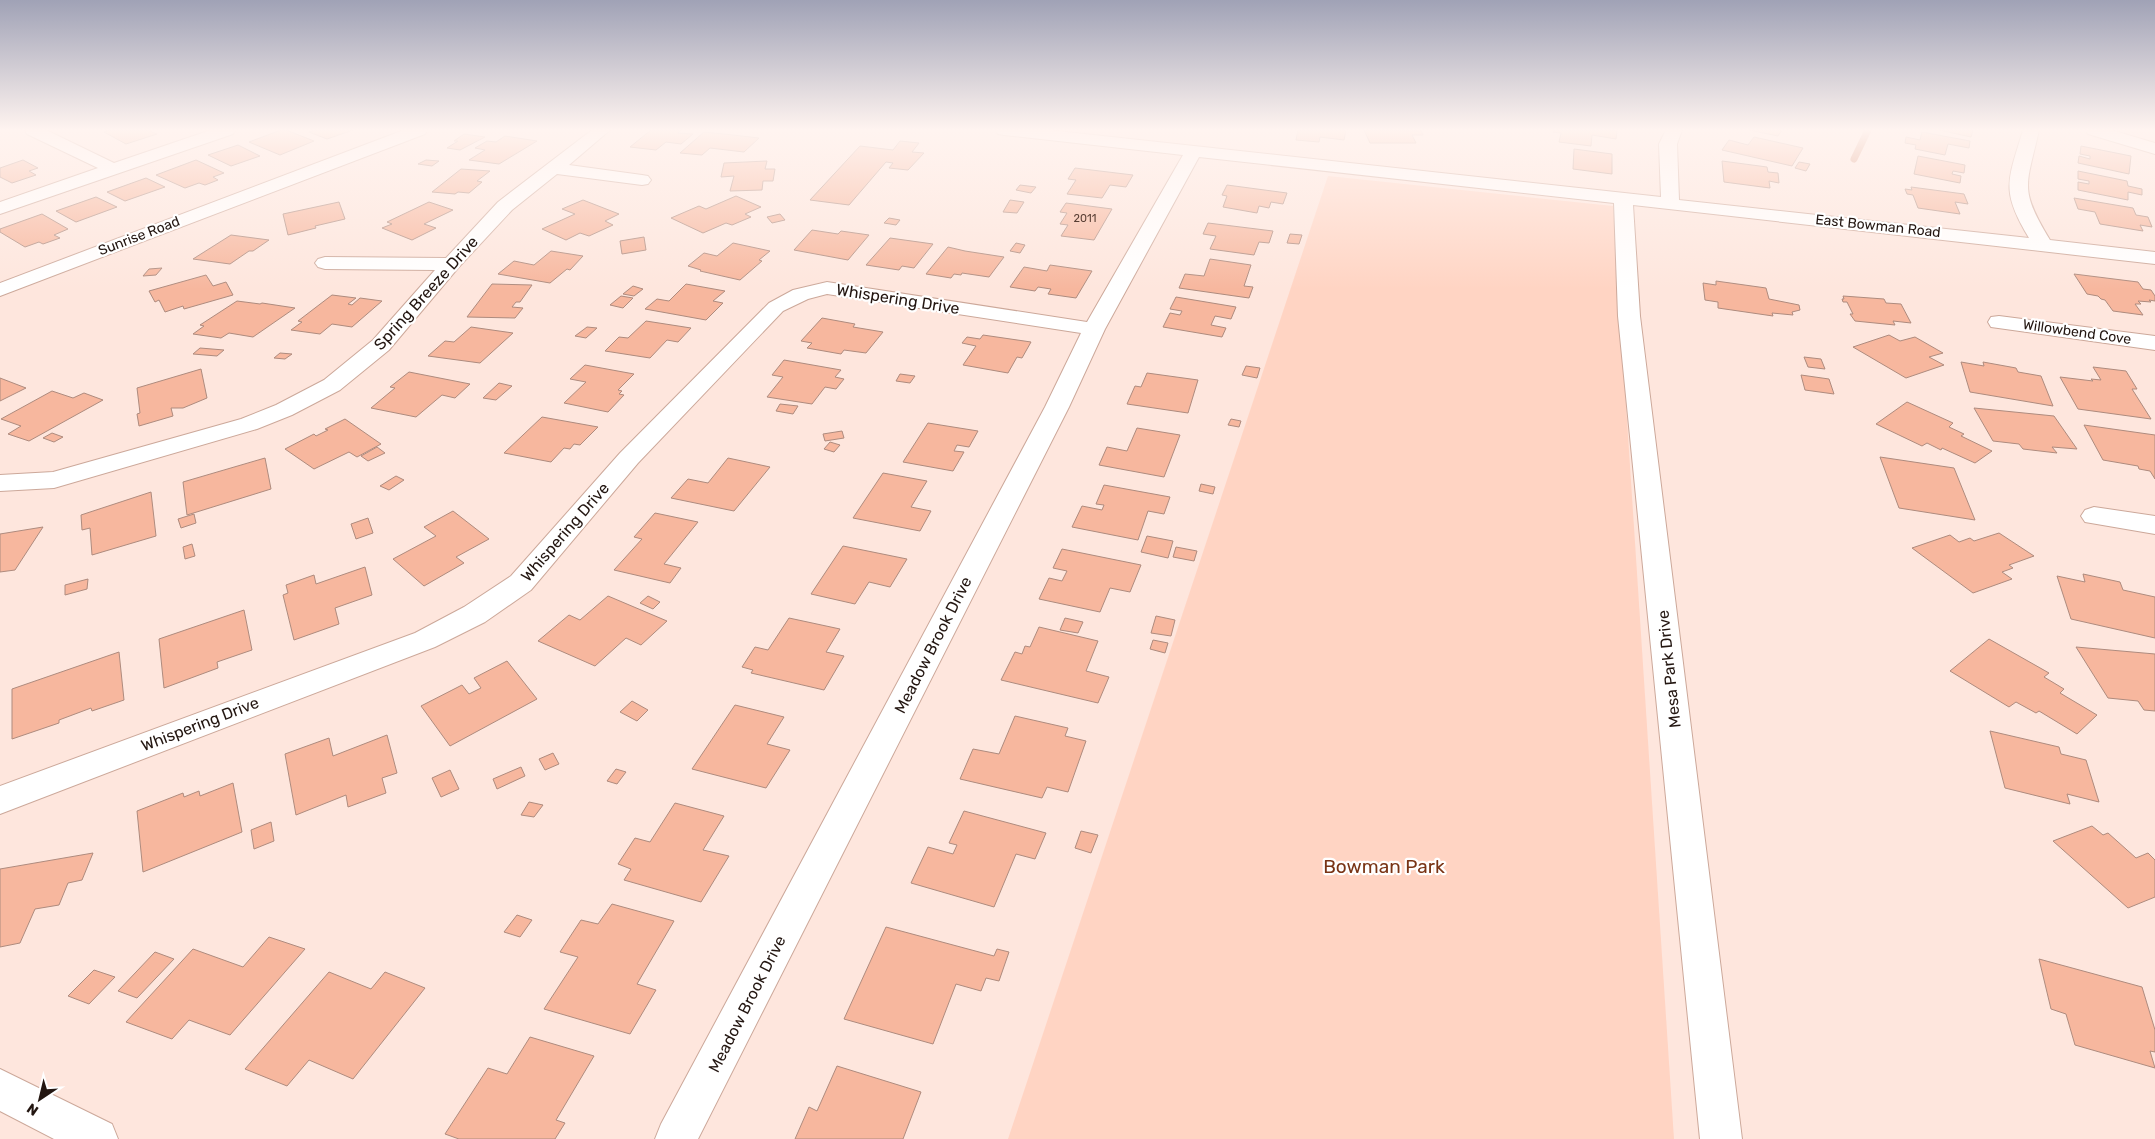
<svg xmlns="http://www.w3.org/2000/svg" width="2155" height="1139" font-family="Rubik,sans-serif">
	<style>
		.green { fill: #ffd4c3 }
		.lines { fill: none; stroke-linecap: round; stroke-linejoin: round }
		.stream { stroke: #d4886b; stroke-width: 7 }
		.building { fill: #f7b79e; stroke: #ae8b7e }
		.minor-casing { stroke: #cca89a; stroke-width: 2 }
		.major-casing { stroke: #cca89a; stroke-width: 2 }
		.minor { fill: #fff; fill-rule: evenodd }
		.major { fill: #fff; fill-rule: evenodd }
		.labels { text-anchor: middle; dominant-baseline: central; stroke-width: 4.5; stroke-linejoin: round; paint-order: stroke }
		.far-number-label { font-size: 11px; fill: #583e34 }
		.far-street-label { font-size: 14px; fill: #231611; stroke: #fff }
		.street-label { font-size: 16px; fill: #231611; stroke: #fff }
		.near-park-label { font-size: 19px; fill: #793415; stroke: #fff }
	</style>
	<rect width="100%" height="100%" fill="#fee6dd"/>
	<!-- green -->
	<path class="green" d="M1328,176L1613,206L1674,1139H1008Z"/>
	<g class="lines">
		<!-- stream -->
		<path class="stream" d="M1854,159L1868,130"/>
	</g>
	<!-- building -->
	<path class="building" d="M110,130H148L157,134L126,144L104,132Z
		M281,130H286L314,141L280,155L249,142Z
		M314,130H353L327,139L309,132Z
		M651,130H681L678,133L693,134L681,144L666,142L656,150L630,147Z
		M1298,130H1346L1344,140L1320,137L1319,142L1296,140Z
		M1364,130L1421,131L1423,135H1412L1416,143H1370Z
		M1553,130H1612L1617,131L1616,139L1592,135L1591,146L1559,142L1561,133L1553,132Z
		M1749,130H1782L1778,136Z
		M1939,130H1973L1971,137Z
		M704,132L724,134L759,138L744,152L710,148L702,155L680,153Z
		M1922,132L1970,141L1969,148L1948,144L1945,155L1915,149L1916,145L1905,143L1906,137L1920,140Z
		M464,134L485,137L460,150L447,148L458,141H454Z
		M505,136L537,141L499,164L469,160L485,150L475,148L487,141L496,142Z
		M1754,137L1803,148L1792,166L1722,150L1729,140L1748,145Z
		M900,141L919,143L912,152L924,153L908,170L889,168L893,163L886,162L849,205L810,200L860,146L893,150Z
		M238,145L260,156L231,166L208,155Z
		M2081,146L2131,156L2129,174L2078,163L2079,156L2090,159V156L2080,154Z
		M1574,149L1612,154V174L1573,169Z
		M1918,156L1965,165L1964,173L1953,171L1952,174L1961,176L1960,183L1914,174Z
		M23,160L38,168L29,171L36,175L12,183L0,177V168Z
		M196,160L224,173L213,177L218,180L205,185L199,183L185,188L156,175Z
		M426,160L439,161L432,166L418,164Z
		M767,161L765,169H775L773,181H763L762,190L730,191L734,176L721,177L724,163Z
		M1722,161L1767,167L1768,172L1778,173L1779,183L1769,181L1770,188L1724,182Z
		M1799,162L1810,164L1806,171L1795,168Z
		M1075,168L1133,175L1126,187L1110,185L1102,198L1067,194L1076,180L1068,179Z
		M461,169L490,171L477,181L482,182L469,193L458,192L455,194L432,192Z
		M2078,171L2127,181L2128,186L2142,189V195L2128,192V200L2078,190V182L2089,184V181L2078,179Z
		M146,178L165,187L125,201L107,192Z
		M1020,185L1036,187L1031,193L1016,190Z
		M1227,185L1287,193L1283,204L1271,202L1269,208L1259,206L1257,213L1223,207L1227,196L1222,195Z
		M1911,187L1964,194L1968,204L1955,202L1960,214L1918,208L1913,195L1907,194L1905,189L1912,190Z
		M736,196L761,207L745,214L751,217L732,225L726,223L703,233L671,218L699,206L706,209Z
		M96,197L117,207L76,222L56,211Z
		M2074,198L2133,208L2136,215L2148,217L2152,227L2140,225L2143,231L2100,224L2095,212L2078,209Z
		M583,200L619,214L605,221L613,225L589,236L580,233L566,240L542,229L575,214L562,209Z
		M1010,200L1024,202L1017,213L1003,212Z
		M339,202L345,219L315,226L316,228L288,235L283,214Z
		M429,202L453,210L424,224L436,228L412,240L382,228L392,224L387,222Z
		M1066,203L1112,209L1094,240L1061,236L1068,225L1060,224L1067,213L1060,212Z
		M42,214L68,229L54,235L60,238L43,244L39,242L25,247L0,232V229Z
		M780,214L785,220L772,223L767,217Z
		M889,218L900,220L896,225L884,223Z
		M1208,223L1273,231L1269,243L1259,242L1254,255L1210,249L1216,236L1203,234Z
		M812,230L838,234L841,231L869,235L848,260L794,250Z
		M1290,234L1302,235L1299,244L1287,243Z
		M231,235L269,240L253,251H249L230,264L193,259Z
		M644,237L646,250L622,254L620,241Z
		M890,238L933,244L914,268L902,266L899,270L866,265Z
		M733,243L770,251L759,260L762,261L740,280L700,271L701,270L688,266L704,253L717,256Z
		M1016,243L1025,245L1020,253L1010,251Z
		M948,247L965,251L1004,257L989,277L962,273L961,275L954,274L951,278L926,274Z
		M551,251L583,256L570,270L567,269L550,283L498,274L514,261L534,265Z
		M1210,259L1251,265L1244,286L1253,287L1249,298L1179,288L1185,274L1204,276Z
		M1050,265L1092,271L1076,298L1048,294L1051,289L1038,287L1035,291L1010,287L1024,267L1047,271Z
		M162,268L156,275L143,276L149,269Z
		M2074,274L2138,282L2143,289L2151,290L2155,296V301L2149,300L2151,302L2138,301L2141,304H2135L2143,315L2113,311L2105,300L2101,299L2098,296L2087,294Z
		M206,275L213,286L226,282L233,295L184,309L183,306L165,312L159,300L155,302L149,291Z
		M1716,281L1766,288L1769,299L1799,305L1800,310L1792,312L1793,315L1772,313L1773,316L1718,308V302L1705,300L1703,283L1716,285Z
		M492,284L532,285L520,302H516L512,307L523,308L515,318L467,317Z
		M686,284L725,291L713,301L723,303L706,320L645,309L657,299L669,301Z
		M633,286L643,289L634,296L623,294Z
		M332,295L356,298L348,304L352,305L360,298L382,301L352,327L332,324L320,334L291,330L302,322L298,321Z
		M621,296L633,298L623,308L610,305Z
		M1843,296L1884,299L1886,303L1901,304L1911,323L1893,321L1895,325L1855,321L1850,314H1853L1847,302H1843L1842,299H1844Z
		M1176,297L1236,307L1231,319L1215,316L1211,325L1226,328L1222,337L1163,327L1170,313L1180,315L1182,311L1170,309Z
		M237,301L260,304L262,303L295,308L253,337L229,333L221,338L193,334L204,326L200,325Z
		M822,318L855,324L853,327L883,332L866,353L844,350L841,354L807,348L812,343L801,341Z
		M646,321L691,328L678,342L667,340L650,358L605,351L619,337L628,338Z
		M471,327L513,333L480,363L428,356L445,341L454,342Z
		M587,327L597,328L586,338L575,336Z
		M983,335L1031,342L1022,358L1017,357L1008,373L963,365L976,346L962,343L967,337L980,339Z
		M1889,335L1900,341L1915,337L1943,353L1929,357L1944,365L1906,378L1853,347Z
		M200,348L224,350L217,356L193,354Z
		M280,353L292,354L285,359L274,358Z
		M1804,357L1821,359L1825,369L1808,367Z
		M784,360L841,370L835,377L844,379L836,389L825,387L812,404L767,397L783,377L772,375Z
		M1961,362L1984,366L1983,362L2016,368L2018,372L2041,376L2053,406L1970,392Z
		M585,365L634,374L618,390L622,391L619,394L624,395L608,412L564,403L586,382L570,379Z
		M1246,366L1260,368L1257,378L1242,375Z
		M2093,367L2126,371L2137,389H2132L2151,419L2078,409L2060,377L2093,381L2091,379L2101,380Z
		M201,369L207,398L183,408H171L173,416L139,426L137,414L140,413L137,388Z
		M409,372L470,384L455,398L442,395L416,417L371,408L395,388L390,387Z
		M1147,373L1198,380L1188,413L1127,404L1135,386L1141,387Z
		M900,374L915,376L910,383L896,381Z
		M1801,375L1829,379L1834,394L1805,390Z
		M0,378L26,388L0,401Z
		M499,383L512,386L496,400L483,398Z
		M52,391L73,398L84,393L103,400L29,441L8,434L21,426L1,419Z
		M1907,402L1953,423L1949,427L1964,434L1961,436L1992,451L1975,463L1942,448L1941,450L1927,443L1922,446L1876,424Z
		M780,404L798,406L793,414L776,411Z
		M1974,408L2054,416L2077,449L2052,447L2057,453L2023,449L2019,444L1993,441Z
		M542,417L598,427L580,445L574,444L570,449L564,448L551,462L504,453Z
		M345,419L381,444L357,457L349,452L314,469L285,449L314,434L316,436L328,430L325,429Z
		M1231,419L1241,421L1239,427L1228,425Z
		M928,423L978,431L969,447L957,445L954,451L964,452L953,471L903,462Z
		M2084,425L2155,435V479L2150,471L2139,469L2138,466L2103,460Z
		M1137,428L1180,435L1164,477L1099,465L1107,447L1127,451Z
		M842,431L844,438L825,441L823,434Z
		M52,433L63,437L54,442L43,438Z
		M830,442L840,445L834,452L824,449Z
		M377,447L385,453L368,461L361,456Z
		M1880,457L1954,468L1975,520L1899,508Z
		M265,458L271,489L187,515L183,482Z
		M728,458L770,467L734,511L671,498L688,479L708,483Z
		M883,473L927,481L911,507L931,511L920,531L853,518Z
		M396,476L404,480L389,490L380,486Z
		M1201,484L1215,487L1213,494L1199,491Z
		M1104,485L1170,497L1164,514L1148,511L1138,540L1072,527L1082,506L1102,510L1104,505L1096,504Z
		M151,492L156,536L92,555L90,528L82,530L81,515Z
		M453,511L489,539L456,557L464,563L424,586L393,559L436,536L424,527Z
		M655,513L698,522L664,564L681,568L670,583L614,570L642,539L634,537Z
		M194,514L196,523L181,528L178,519Z
		M368,518L373,533L356,539L351,524Z
		M43,527L15,570L0,572V534Z
		M1999,533L2034,556L2009,565L2013,568L2002,572L2012,579L1973,593L1912,548L1950,535L1959,542L1970,538L1974,541Z
		M1147,536L1173,541L1168,558L1141,552Z
		M192,544L195,556L185,559L183,547Z
		M843,546L907,559L890,587L869,582L855,604L811,594Z
		M1176,547L1197,551L1194,561L1173,557Z
		M1062,549L1141,565L1130,592L1110,588L1100,612L1039,599L1049,578L1062,581L1067,571L1053,568Z
		M365,567L372,595L335,608L339,624L294,640L283,595L288,593L286,585L314,575L316,584Z
		M2083,574L2120,582L2123,590L2155,597V638L2071,619L2057,576L2085,582Z
		M88,579L87,589L65,595V585Z
		M608,596L667,621L641,645L626,638L595,666L538,641L569,615L580,620Z
		M648,596L660,602L653,609L640,603Z
		M244,610L252,650L217,662L218,668L164,688L159,639Z
		M1156,616L1175,620L1171,636L1151,633Z
		M789,618L840,629L826,652L844,656L824,690L751,673L753,670L742,667L755,647L768,650Z
		M1065,618L1083,622L1078,633L1060,630Z
		M1039,627L1098,641L1086,671L1109,677L1098,703L1001,680L1015,652L1022,654L1025,646L1030,647Z
		M1989,639L2049,673L2044,677L2064,689L2060,693L2097,715L2077,734L2039,711L2036,713L2016,702L2009,707L1950,671Z
		M1153,640L1168,643L1165,653L1150,649Z
		M2076,647L2155,654V711L2144,710L2138,701L2108,698Z
		M119,652L124,700L92,711L91,708L59,720V723L12,739V689Z
		M507,661L537,699L450,746L421,706L462,685L469,694L481,688L474,678Z
		M632,701L648,710L637,721L620,712Z
		M735,705L784,717L767,744L790,750L766,788L692,769Z
		M1015,716L1068,728L1065,736L1086,741L1068,792L1047,787L1042,798L960,779L973,749L999,754Z
		M1990,731L2059,747L2061,754L2086,760L2099,802L2067,794L2070,804L2005,788Z
		M387,735L397,773L382,778L386,793L348,807L346,795L296,815L285,754L329,738L333,756Z
		M553,753L559,764L545,770L539,759Z
		M521,767L525,776L497,789L493,779Z
		M616,769L626,772L617,784L607,781Z
		M450,770L459,789L441,797L432,778Z
		M233,783L242,832L143,872L137,811L183,793L184,797L199,791L200,796Z
		M529,802L543,805L534,817L521,815Z
		M675,803L724,816L703,850L729,856L701,902L624,880L631,869L618,864L635,838L650,842Z
		M964,811L1046,833L1035,859L1016,854L994,907L911,883L928,847L953,854L957,845L949,843Z
		M271,822L274,841L254,849L251,830Z
		M2092,826L2103,835L2108,833L2136,858L2148,853L2155,860V897L2128,908L2053,841Z
		M1081,831L1098,835L1091,853L1075,848Z
		M93,853L82,880L68,883L59,905L35,909L20,943L0,947V869Z
		M612,904L674,921L637,984L656,990L630,1034L544,1009L578,957L560,952L581,920L598,924Z
		M517,915L532,920L520,937L504,932Z
		M886,927L994,956L997,949L1009,952L999,981L986,978L981,991L956,984L933,1044L844,1019Z
		M269,937L305,949L230,1035L189,1020L172,1039L126,1022L193,949L243,967Z
		M155,952L174,959L137,998L118,991Z
		M2039,959L2142,987L2155,1030V1052L2150,1051L2155,1068L2075,1045L2066,1014L2051,1009Z
		M94,970L115,977L89,1004L68,996Z
		M329,972L371,989L385,972L425,988L353,1079L309,1060L287,1086L245,1069Z
		M530,1037L594,1056L556,1120L565,1123L555,1139H459L445,1134L488,1068L507,1074Z
		M837,1066L921,1092L903,1139H795L809,1107L817,1111Z"/>
	<g class="lines">
		<!-- minor casing -->
		<g class="minor-casing">
			<path id="minor" d="M25,130H46L114,163L211,130H235L233,134L0,214V202L98,168L27,134Z
				M592,130H610L569,165L642,175L648,176L651,180L648,184L642,185L557,174L512,210L458,268L389,350L340,390L292,415L257,429L54,488L0,491V475L53,472L241,419L276,405L324,380L373,340L435,270L325,269L318,267L315,263L318,259L325,257L446,258L498,202Z
				M996,130H1048L1661,197L1659,144L1666,130H1682L1677,144L1679,200L2029,238C2000,190 2008,181 2023,130H2039C2027,185 2018,188 2050,240L2155,252V264L1633,205L1640,316L1742,1139H1700L1618,316L1614,203L1199,157L1105,329L1069,407L698,1139H655L661,1124L1045,407L1081,333L827,294L808,299L783,311L638,463L531,590L485,622L435,647L0,814V786L415,633L464,607L511,576L620,453L769,303L793,290L827,282L1087,322L1183,155L1004,135L998,134Z
				M2086,130H2111L2155,143V154L2088,134Z
				M1999,316L2155,336V350L1991,327L1988,322L1991,317Z
				M2094,507L2155,516V534L2085,522L2081,516L2085,510Z
				M0,1069L112,1124L118,1139H54L0,1111Z"/>
		</g>
		<!-- major casing -->
		<g class="major-casing">
			<path id="major" d="M404,130H427L425,134L0,296V283Z"/>
		</g>
		<!-- minor -->
		<use href="#minor" class="minor"/>
		<!-- major -->
		<use href="#major" class="major"/>
	</g>
	<!-- sky -->
	<linearGradient id="sky" x2="0" y2="1"><stop stop-color="#a0a2b6"/><stop offset="0.45" stop-color="#fff4f0"/><stop offset="1" stop-color="#fff4f0" stop-opacity="0"/></linearGradient>
	<rect width="2155" height="289" fill="url(#sky)"/>
	<g class="labels">
		<!-- far-number labels -->
		<g class="far-number-label">
			<text x="1085" y="218">2011</text>
		</g>
		<!-- far-street labels -->
		<g class="far-street-label">
			<text transform="translate(1878 226) rotate(6)">East Bowman Road</text>
			<text transform="translate(139 236) rotate(-21)">Sunrise Road</text>
			<text transform="translate(2077 332) rotate(8)">Willowbend Cove</text>
		</g>
		<!-- street labels -->
		<g class="street-label">
			<text transform="translate(426 293) rotate(-48)">Spring Breeze Drive</text>
			<text transform="translate(898 299) rotate(9)">Whispering Drive</text>
			<text transform="translate(565 532) rotate(-49)">Whispering Drive</text>
			<text transform="translate(933 645) rotate(-63)">Meadow Brook Drive</text>
			<text transform="translate(1669 669) rotate(-96)">Mesa Park Drive</text>
			<text transform="translate(200 724) rotate(-21)">Whispering Drive</text>
			<text transform="translate(747 1004) rotate(-63)">Meadow Brook Drive</text>
		</g>
		<!-- near-park labels -->
		<g class="near-park-label">
			<text x="1384" y="866">Bowman Park</text>
		</g>
	</g>
	<!-- north arrow -->
	<g transform="translate(40 1099) rotate(215)" stroke="#ffffff" stroke-width="4" paint-order="stroke">
	<path d="M0-4L9 19L0 12L-9 19Z" fill="#231611"/>
	<text y="-8" font-size="14" font-weight="bold" text-anchor="middle" fill="#231611">N</text>
	</g>
</svg>
